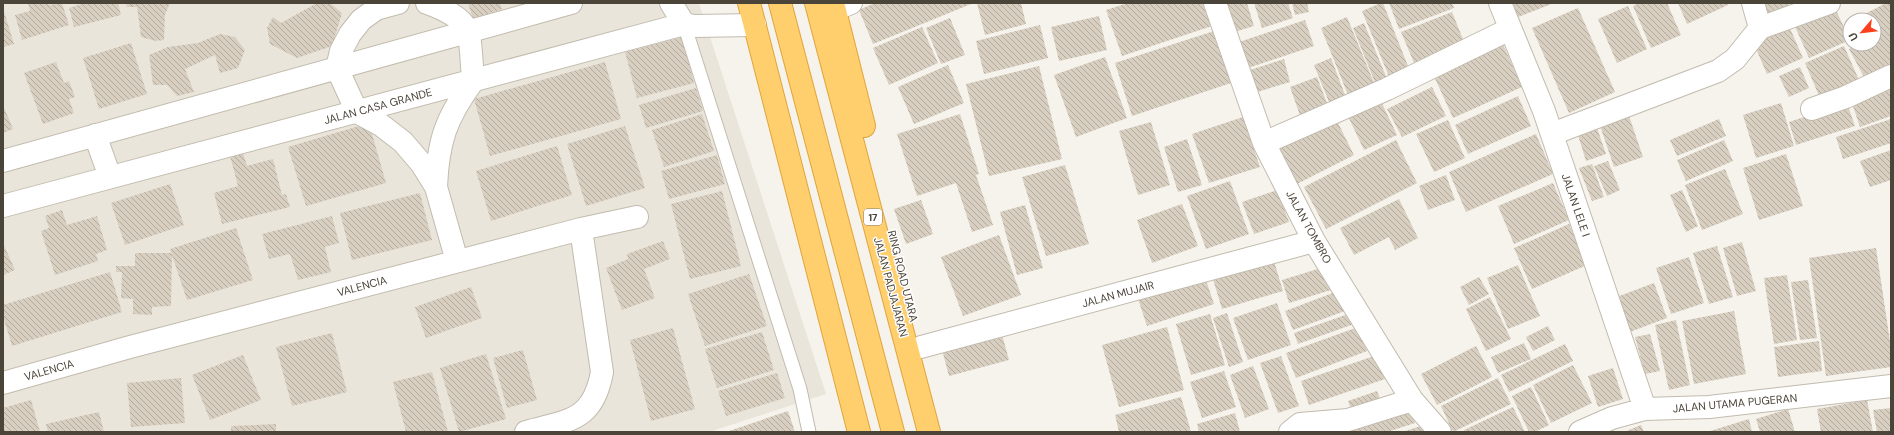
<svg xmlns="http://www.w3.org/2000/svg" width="1894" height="435" font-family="'DM Sans',sans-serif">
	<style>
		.residential { fill: #eae5da }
		.building { fill: url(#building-back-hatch) }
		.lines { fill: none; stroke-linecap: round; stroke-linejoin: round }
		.lane-casing { stroke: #c2bbae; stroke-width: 15 }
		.street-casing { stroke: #c2bbae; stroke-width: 24 }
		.highway-casing { stroke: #e0a43c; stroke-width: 24 }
		.lane { stroke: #fff; stroke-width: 13 }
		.street { stroke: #fff; stroke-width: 22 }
		.highway { stroke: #ffcf6e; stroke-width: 22 }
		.labels { text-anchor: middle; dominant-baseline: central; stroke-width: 3; stroke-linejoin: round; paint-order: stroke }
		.shield { fill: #fff; stroke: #817c74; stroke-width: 1 }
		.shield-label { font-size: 10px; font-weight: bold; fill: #4b4439 }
		.street-label { font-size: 11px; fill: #4b4439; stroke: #fff }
	</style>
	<defs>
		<pattern id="building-back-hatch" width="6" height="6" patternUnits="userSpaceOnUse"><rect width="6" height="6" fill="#d8cfc1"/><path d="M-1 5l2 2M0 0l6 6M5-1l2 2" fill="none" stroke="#b1aa9e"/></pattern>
	</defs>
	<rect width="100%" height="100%" fill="#f6f3ec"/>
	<!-- residential -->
	<path class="residential" d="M3,3H699L826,394L709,432H3Z"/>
	<!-- building -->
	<path class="building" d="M28,3H48L49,5L62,3L69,25L22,40L15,15L30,11Z
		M81,3H118L121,15L74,27L69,8L81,4Z
		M126,3H170L165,15L164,40L156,41L141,37L137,7H127Z
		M317,3H330L342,13L332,46L297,58L270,44L267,28L273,17L281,23Z
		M468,3H500L502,9L473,19Z
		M875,3H971V4L873,44L859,10Z
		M977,3H1021L1026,24L985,35Z
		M1128,3H1207L1215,25L1122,56L1106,10Z
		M1219,3H1247L1254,26L1228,34Z
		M1254,3H1288L1293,18L1262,28Z
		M1292,3H1307L1309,12L1295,15Z
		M1381,3H1383L1410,71L1390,79L1362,11Z
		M1389,3H1452L1454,8L1399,29Z
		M1512,3H1554L1518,17Z
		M1639,3H1667L1681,35L1651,48L1633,6Z
		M1678,3H1727L1728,5L1687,24Z
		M1759,3H1788L1789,8L1763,16Z
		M1886,3H1889L1891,7V64L1864,77L1849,49L1860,44H1874V20H1853Z
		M1833,4L1850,40L1809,58L1793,22Z
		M1628,6L1647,49L1617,63L1598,19Z
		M3,8L14,44L3,47Z
		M1578,8L1615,92L1569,113L1532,28Z
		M1452,12L1467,49L1417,70L1401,32Z
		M1099,16L1107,50L1059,61L1051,27Z
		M1347,17L1377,90L1350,100L1321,28Z
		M950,18L965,55L941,64L926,28Z
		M1305,20L1314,46L1245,69L1236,43Z
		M1364,23L1388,81L1376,85L1353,28Z
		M1040,25L1048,58L984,74L976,41Z
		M1789,26L1803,58L1767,74L1753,42Z
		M922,27L938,63L889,85L873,48Z
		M1214,31L1231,83L1132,116L1115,63Z
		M220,34L235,37L245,50L238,68L220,73L215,55L185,69L194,92L177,96L167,85H153L149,55L168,47L198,43Z
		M682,37L694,83L637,98L625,52Z
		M1502,42L1522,87L1453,118L1433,74Z
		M131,43L147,94L99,109L83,58Z
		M1844,46L1859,80L1820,98L1805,63Z
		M1105,57L1127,118L1076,137L1054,75Z
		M1331,58L1347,100L1331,107L1314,65Z
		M1284,59L1290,82L1254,93L1247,71Z
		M56,62L64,83L69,81L75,97L69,99L74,113L43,124L24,73Z
		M605,62L621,119L490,156L474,99Z
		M948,65L964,103L914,124L898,87Z
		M1039,66L1062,159L989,176L966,84Z
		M1800,67L1809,88L1789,97L1779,76Z
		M1317,77L1330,111L1302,121L1290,87Z
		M1432,87L1446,116L1402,137L1387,109Z
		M1890,87L1891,116L1860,127L1851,100Z
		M696,88L703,111L646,128L639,105Z
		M1518,96L1531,126L1468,154L1455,125Z
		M1379,97L1397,135L1364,150L1346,112Z
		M1781,103L1794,146L1756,158L1743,115Z
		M1847,103L1855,126L1796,145L1789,122Z
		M3,105L13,129L3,133Z
		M1628,113L1643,157L1614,167L1599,123Z
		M702,114L714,151L664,167L652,130Z
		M960,114L979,174L976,175L993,225L972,232L956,183L917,196L897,134Z
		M1243,117L1260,167L1209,183L1192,134Z
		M1335,117L1354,155L1293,186L1274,149Z
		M1719,119L1726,136L1677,156L1670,140Z
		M1891,119V143L1843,159L1836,137Z
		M1448,120L1465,158L1434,172L1416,134Z
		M1151,122L1170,185L1138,195L1119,131Z
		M369,123L386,183L306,206L288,147Z
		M1596,125L1606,154L1586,161L1577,132Z
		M625,126L645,188L586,206L567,144Z
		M1536,134L1553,174L1466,212L1449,172Z
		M1187,139L1202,185L1178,192L1164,147Z
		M1396,140L1417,183L1326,229L1304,187Z
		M1724,140L1733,161L1686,181L1677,160Z
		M557,146L572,195L491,221L476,171Z
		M1891,150V180L1870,187L1860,161Z
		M243,153L247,166L273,159L282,195L286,194L290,207L222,224L214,193L238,186L230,156Z
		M1786,154L1803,206L1759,220L1743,168Z
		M717,155L725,184L669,199L661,171Z
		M1608,161L1620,190L1607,196L1594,166Z
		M1592,164L1604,197L1592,201L1579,168Z
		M1065,165L1089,244L1046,256L1022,177Z
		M1725,169L1743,214L1702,230L1685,185Z
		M1446,175L1455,200L1428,210L1419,186Z
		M1230,181L1249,234L1206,249L1187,196Z
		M1553,183L1569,220L1514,244L1498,206Z
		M170,184L184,225L125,245L111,203Z
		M1277,190L1289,222L1254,234L1242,202Z
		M1682,190L1698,226L1686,232L1670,195Z
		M722,191L741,266L690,279L671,204Z
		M420,193L432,240L352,260L340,213Z
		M1399,199L1418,238L1395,250L1389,237L1354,255L1340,228Z
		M921,200L933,234L906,244L894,209Z
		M1182,204L1198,246L1152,263L1137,220Z
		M1025,205L1043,268L1017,275L1000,212Z
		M62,210L67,225L97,216L107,250L96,254L98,261L55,275L41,231L49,228L45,216Z
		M332,216L339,243L325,247L331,272L298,280L290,254L269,259L262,234Z
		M1569,224L1587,265L1532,289L1514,248Z
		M236,228L253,280L187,300L170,249Z
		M999,235L1021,295L963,316L941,257Z
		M663,241L670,259L644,269L655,298L622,310L606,268L628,259L627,254Z
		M1742,242L1756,291L1737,296L1723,248Z
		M3,243L15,270L3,275Z
		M1717,246L1733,297L1709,304L1693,253Z
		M1876,248L1891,348V367L1826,376L1809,258Z
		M135,253H172L171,306L152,307V315L133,314V299L121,298L122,272H116V266H135Z
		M1689,257L1704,303L1671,314L1656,268Z
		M1273,258L1283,291L1222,309L1212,276Z
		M1518,265L1540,316L1508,329L1487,278Z
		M1324,267L1331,290L1289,303L1282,280Z
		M110,272L122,312L12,346L3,316V305Z
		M749,274L767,326L705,346L688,294Z
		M1204,274L1214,304L1147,326L1137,296Z
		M1787,275L1797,340L1774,344L1764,278Z
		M1479,277L1489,294L1469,305L1460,287Z
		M1808,280L1817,338L1800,340L1791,282Z
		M1654,283L1667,318L1627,333L1614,298Z
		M471,287L482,318L426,338L415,307Z
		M1338,291L1345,311L1293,330L1285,311Z
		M1490,297L1511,339L1486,351L1466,309Z
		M1277,303L1291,345L1248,360L1233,318Z
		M1734,311L1746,374L1694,384L1682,321Z
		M1227,313L1243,362L1229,367L1213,318Z
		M1351,313L1354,324L1298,344L1294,333Z
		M1210,314L1225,365L1191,375L1176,324Z
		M1676,320L1690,385L1669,390L1655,325Z
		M1548,326L1555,340L1533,351L1526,337Z
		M1000,327L1009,360L949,376L940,342Z
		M1167,327L1184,390L1119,407L1102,345Z
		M1358,327L1367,351L1296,378L1286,353Z
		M673,328L695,409L651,421L630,340Z
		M762,332L774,370L717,388L705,349Z
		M332,333L347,392L292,406L276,347Z
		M1650,334L1660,371L1645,374L1635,337Z
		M1819,341L1822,371L1778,377L1774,347Z
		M1524,343L1531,359L1498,373L1491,357Z
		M1565,344L1573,361L1509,392L1501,375Z
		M1476,346L1492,377L1437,405L1421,374Z
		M523,350L537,400L507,408L493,358Z
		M486,354L506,419L459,432L440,368Z
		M243,355L261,400L210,420L192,375Z
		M1377,355L1385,379L1309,405L1301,381Z
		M1281,356L1299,406L1278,413L1260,363Z
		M1573,365L1592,403L1551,423L1533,385Z
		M1253,366L1269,409L1245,418L1230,375Z
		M1613,368L1623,399L1598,407L1588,376Z
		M1224,371L1236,407L1202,418L1190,382Z
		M432,372L448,432H406L393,382Z
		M777,373L785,398L726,416L718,391Z
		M181,378L185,423L131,427L127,383Z
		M1498,378L1511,404L1453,432L1441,406Z
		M1531,387L1549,425L1535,432H1529L1512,396Z
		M1377,391L1383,407L1354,418L1348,401Z
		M1181,397L1191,432H1119L1115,415Z
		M31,400L40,432H3V408Z
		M1867,400L1873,432H1821L1817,409Z
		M1409,404L1415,423L1387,432H1345L1343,425Z
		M1513,407L1525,432H1465L1464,430Z
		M1891,408V432H1877L1873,410Z
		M1788,409L1795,432H1760L1756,419Z
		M788,411L795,432H726Z
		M99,412L104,432H48L46,424Z
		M1235,413L1240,432H1199L1197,424Z
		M1749,419L1752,432H1707Z
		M276,424V432H231V426Z
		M1427,424L1430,432H1402Z
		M1641,425L1644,432H1624Z"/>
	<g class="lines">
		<!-- lane casing -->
		<g class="lane-casing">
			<path id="lane" d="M684,24L800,389L809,432"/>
		</g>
		<!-- street casing -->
		<g class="street-casing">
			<path id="street" d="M398,3L376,9L361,20L350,34L341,51L337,68L357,112L381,125L403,142L421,163L436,187L457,261
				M427,3C441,8 461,16 468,31C471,39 472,70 473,81C446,118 438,141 436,187
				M671,3L684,24
				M1215,3L1264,143L1314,241L1412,400L1440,432
				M1500,3L1544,111L1645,409
				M1753,3L1760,28
				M834,10L851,3
				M1812,109L1846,97L1891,76
				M1552,134L1718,71L1735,59L1760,28L1829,3
				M95,135L110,177
				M1264,143L1387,89L1510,29
				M3,161L571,3
				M3,206L684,24L694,26L755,25
				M581,229L637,217
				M921,347L1314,241
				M3,383L130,347L581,229L602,372C593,422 568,420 526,432
				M1290,432L1300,424L1348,420L1412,400
				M1580,432L1612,418L1645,409L1709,407L1891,386"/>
		</g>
		<!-- highway casing -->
		<g class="highway-casing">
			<path id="highway" d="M749,3L859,432
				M780,3L893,432
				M816,3L929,432
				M833,3L864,126"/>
		</g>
		<!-- lane -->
		<use href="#lane" class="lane"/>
		<!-- street -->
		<use href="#street" class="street"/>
		<!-- highway -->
		<use href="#highway" class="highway"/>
	</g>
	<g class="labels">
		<!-- shield labels -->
		<rect class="shield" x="864" y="209" width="18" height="16" rx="3"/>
		<g class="shield-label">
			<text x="873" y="217">17</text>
		</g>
		<!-- street labels -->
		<g class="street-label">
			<text transform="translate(378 106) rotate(-15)">JALAN CASA GRANDE</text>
			<text transform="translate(1576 205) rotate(71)">JALAN LELE I</text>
			<text transform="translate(1309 227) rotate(61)">JALAN TOMBRO</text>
			<text transform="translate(903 276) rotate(76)">RING ROAD UTARA</text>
			<text transform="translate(362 286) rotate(-15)">VALENCIA</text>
			<text transform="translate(891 287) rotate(75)">JALAN PADJAJARAN</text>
			<text transform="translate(1118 294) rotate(-15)">JALAN MUJAIR</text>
			<text transform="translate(49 370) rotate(-16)">VALENCIA</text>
			<text transform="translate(1735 403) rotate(-5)">JALAN UTAMA PUGERAN</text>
		</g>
	</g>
	<!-- border -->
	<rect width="1894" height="435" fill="none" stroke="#4b4439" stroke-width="8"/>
	<!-- north arrow -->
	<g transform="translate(1862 32) rotate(242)"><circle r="19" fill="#ffffff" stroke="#b7b4b0"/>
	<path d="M0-3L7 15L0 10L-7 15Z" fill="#fc3f1d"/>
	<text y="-6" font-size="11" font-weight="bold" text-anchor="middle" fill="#4b4439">U</text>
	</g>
</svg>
